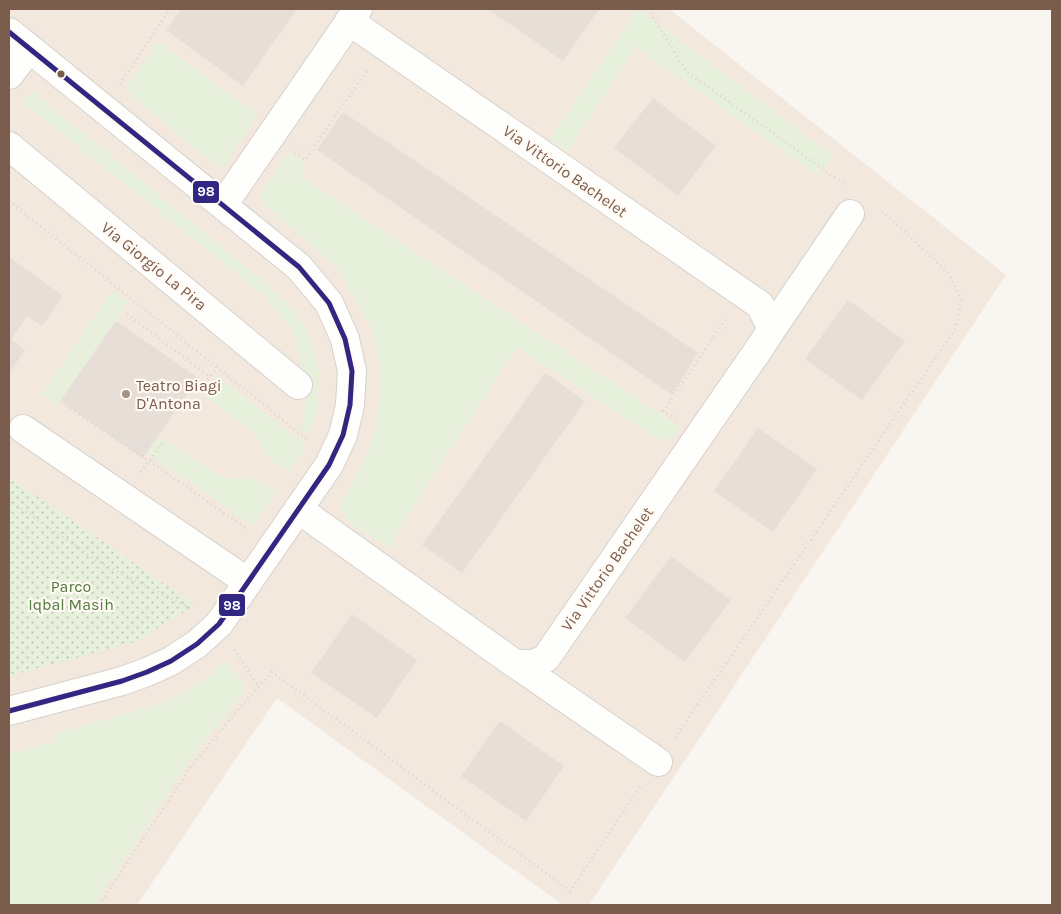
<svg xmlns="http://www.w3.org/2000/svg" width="1061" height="914" font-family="Karla,sans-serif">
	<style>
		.residential { fill: #f2e8de }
		.grass { fill: #e7f0db }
		.park { fill: url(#park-dots) }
		.building { fill: #e6ded7 }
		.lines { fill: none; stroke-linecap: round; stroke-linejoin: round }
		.minor-casing { stroke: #d7d1cb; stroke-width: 30 }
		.path { stroke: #dcd5d0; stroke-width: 3; stroke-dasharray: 1 4; stroke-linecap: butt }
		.minor { stroke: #fefefd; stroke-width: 28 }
		.bus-1-casing { stroke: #fffaf3; stroke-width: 9 }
		.bus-1 { stroke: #312783; stroke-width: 5 }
		.bus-dot { fill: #7a5c4d; stroke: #fffaf3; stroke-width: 2 }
		.poi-dot { fill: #a69286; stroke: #fffaf3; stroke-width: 2 }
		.labels { text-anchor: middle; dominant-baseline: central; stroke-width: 4.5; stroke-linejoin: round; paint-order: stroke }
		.street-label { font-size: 16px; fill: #7a5c4d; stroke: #fffaf3 }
		.poi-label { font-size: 16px; fill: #7a5c4d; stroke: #fffaf3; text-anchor: start }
		.park-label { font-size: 16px; fill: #537a41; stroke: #fffaf3 }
		.line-badge { stroke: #fffaf3; stroke-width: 2 }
		.badge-label { font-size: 14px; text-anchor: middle; font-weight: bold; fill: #fff }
	</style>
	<defs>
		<pattern id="park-dots" width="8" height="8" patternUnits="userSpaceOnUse" patternTransform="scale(1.25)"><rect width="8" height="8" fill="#e7f0db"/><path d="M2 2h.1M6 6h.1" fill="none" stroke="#c0c6b4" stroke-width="1.8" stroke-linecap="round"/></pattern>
	</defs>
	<rect width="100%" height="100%" fill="#f9f5f0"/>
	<!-- residential -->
	<path class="residential" d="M9,9H669L1006,275L589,905H563L277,698L137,905H9Z"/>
	<!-- grass -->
	<path class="grass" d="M638,9L833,157L818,176L636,47L568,150L549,140Z
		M158,42L258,114L223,168L199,153L125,89Z
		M33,92L267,284L295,311L310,338L319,370L317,410L309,436L300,429L303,425L306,389L294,333L263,295L20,100Z
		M290,153L306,165L302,177L681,428L667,443L629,421L517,347L400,527L390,548L351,524L339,506L365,460L376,427L380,388L379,360L372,328L336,266L268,208L260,197L266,185Z
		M113,290L128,302L57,406L42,394Z
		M217,375L307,447L289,472L270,459L253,431L203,395Z
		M158,436L220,476L236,479H253L276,493L253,526L147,452Z
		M226,660L246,689L186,766L94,905H9V753L54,742L55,733L165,703L209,677Z"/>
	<!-- park -->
	<path class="park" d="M9,477L195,605L135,642L9,676Z"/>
	<!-- building -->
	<path class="building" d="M181,9H297L243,86L166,30Z
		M488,9H599L563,61Z
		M653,98L716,146L678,196L614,148Z
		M343,112L698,353L672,395L317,150Z
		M9,257L63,296L42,326L27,316L11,339L25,350L9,373Z
		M848,300L905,341L862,400L805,359Z
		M116,321L198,378L143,458L60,401Z
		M545,373L585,401L462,573L422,545Z
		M758,428L817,469L773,532L714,491Z
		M671,556L731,600L685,662L625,618Z
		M352,614L417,660L377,718L311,673Z
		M500,721L564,766L526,821L461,776Z"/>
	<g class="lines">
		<!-- minor casing -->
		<g class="minor-casing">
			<path id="minor" d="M9,32L299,267L329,303L345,339L352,371L350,405L343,435L329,465L219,624L197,644L171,661L147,672L122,681L9,711
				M9,75L29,49
				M9,146L298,385
				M223,205L358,9
				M772,329L850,214
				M23,429L248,582
				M298,509L514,663C528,665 534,665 546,658L761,346L772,329L760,305L349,21
				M514,663L658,762"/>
		</g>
		<!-- path -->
		<path class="path" d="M648,9L686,71L844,184
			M120,84L170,9
			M295,152L305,160L368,69
			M9,201L309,441
			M127,314L210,377
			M198,391L217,368
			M66,406L149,461L246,528
			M676,419L663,411L726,319
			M141,472L165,440
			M9,500L97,561L192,609
			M234,650L259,687
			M675,738L956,328L961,299L949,274L886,214L879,210
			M99,905L190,768L236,712L272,672L570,891L641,786"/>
		<!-- minor -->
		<use href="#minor" class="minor"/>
		<!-- bus-1 casing -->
		<g class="bus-1-casing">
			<path id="bus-1" d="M9,32L299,267L329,303L345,339L352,371L350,405L343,435L329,465L219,624L197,644L171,661L147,672L122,681L9,711"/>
		</g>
		<!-- bus-1 -->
		<use href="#bus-1" class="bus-1"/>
	</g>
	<!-- markers -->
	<circle class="bus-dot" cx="61" cy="74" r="4.5"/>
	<circle class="poi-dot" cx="126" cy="394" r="5"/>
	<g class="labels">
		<!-- street labels -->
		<g class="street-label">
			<text transform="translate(565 171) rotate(35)">Via Vittorio Bachelet</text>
			<text transform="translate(154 266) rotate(39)">Via Giorgio La Pira</text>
			<text transform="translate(607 569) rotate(-55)">Via Vittorio Bachelet</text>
		</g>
		<!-- poi labels -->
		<g class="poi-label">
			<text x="136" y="385">Teatro Biagi<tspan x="136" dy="18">D'Antona</tspan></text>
		</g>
		<!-- park labels -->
		<g class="park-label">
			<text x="71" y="586">Parco<tspan x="71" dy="18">Iqbal Masih</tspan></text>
		</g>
	</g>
	<g class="line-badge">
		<rect x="192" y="180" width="28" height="24" rx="5" fill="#312783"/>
		<rect x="218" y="593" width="28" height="24" rx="5" fill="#312783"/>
	</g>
	<g class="badge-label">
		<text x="206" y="196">98</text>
		<text x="232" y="610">98</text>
	</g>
	<!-- border -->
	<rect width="1061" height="914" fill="none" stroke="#7a5c4d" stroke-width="20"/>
</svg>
